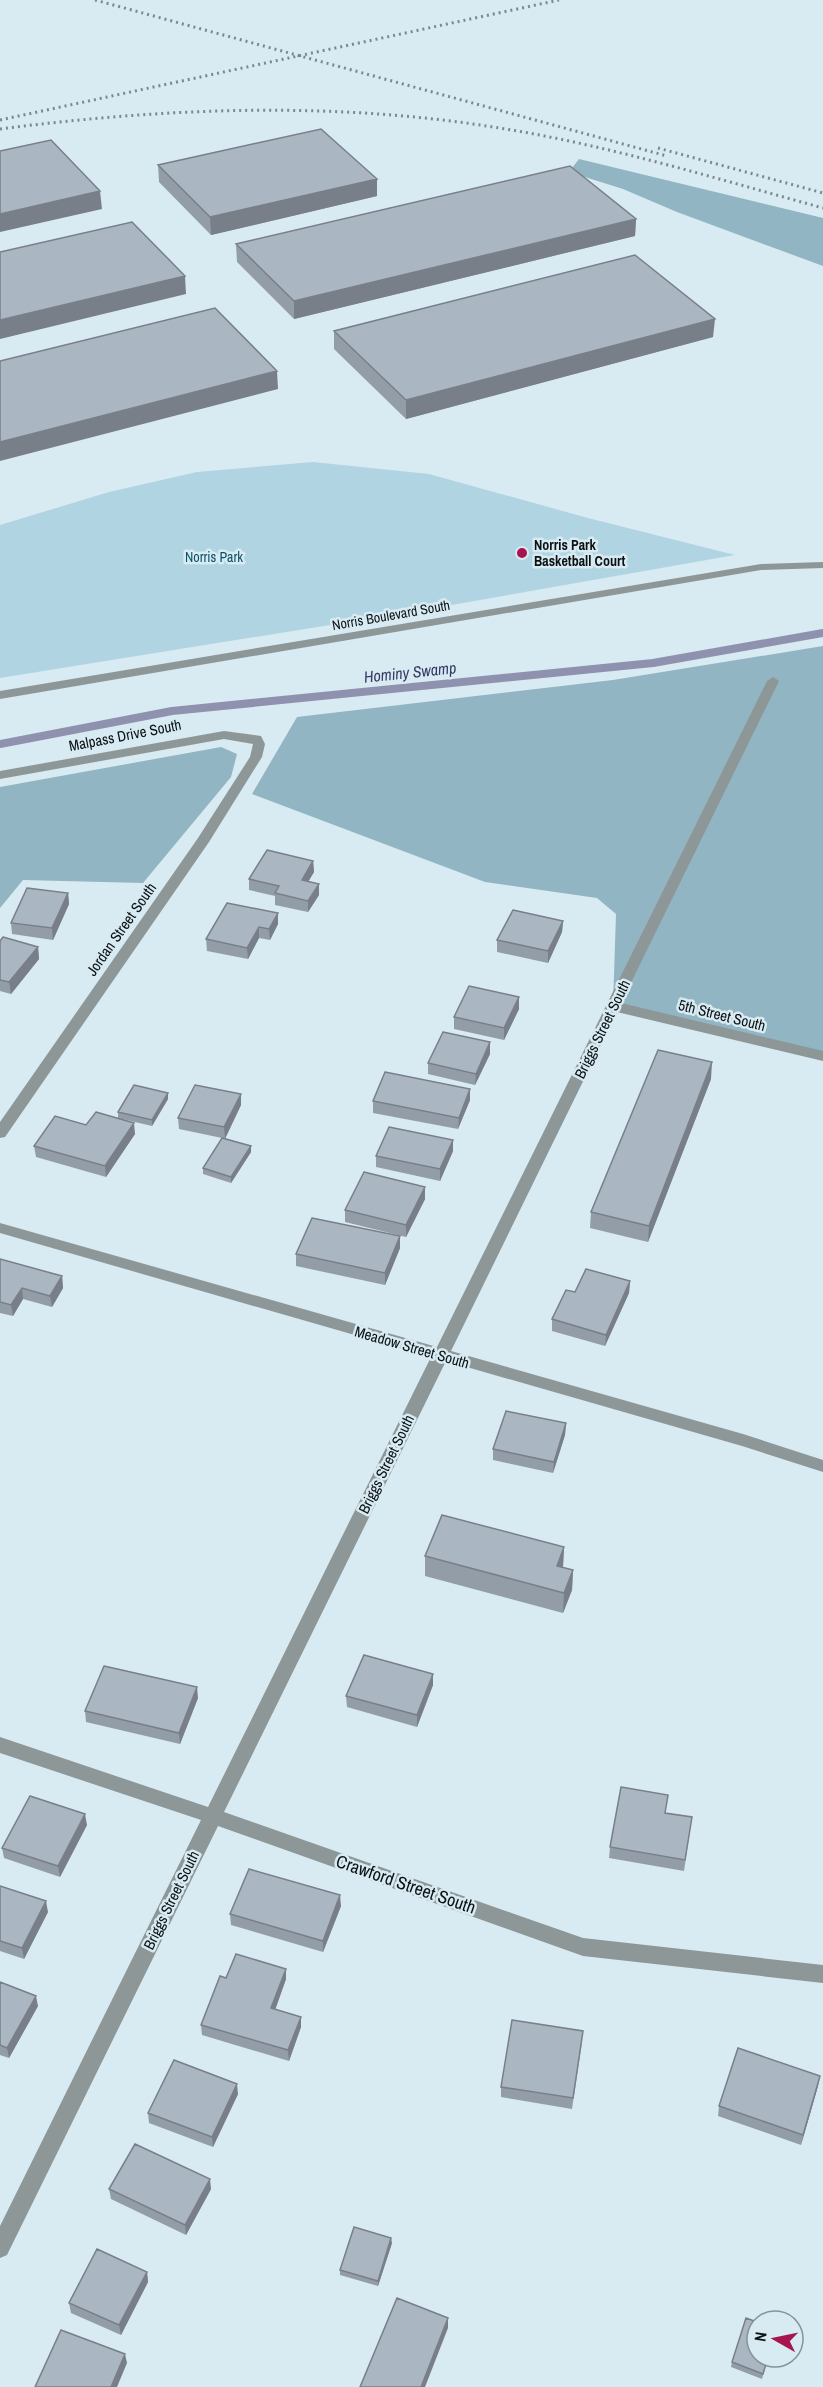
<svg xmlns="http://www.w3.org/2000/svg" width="823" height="2387" font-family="'Archivo Narrow',sans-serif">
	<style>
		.green { fill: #b1d4e2 }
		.forest { fill: #91b5c3 }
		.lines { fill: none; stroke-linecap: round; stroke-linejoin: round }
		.stream { stroke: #8f92af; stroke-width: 8 }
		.minor { fill: #8e9797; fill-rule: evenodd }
		.rail { stroke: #7b888d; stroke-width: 3; stroke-dasharray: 2 4; stroke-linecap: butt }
		.wall { fill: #939da8 }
		.shaded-wall { fill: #787f88 }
		.building { fill: #abb6c3; stroke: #787f88; stroke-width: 1.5 }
		.poi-dot { fill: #a7144e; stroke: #d8eaf2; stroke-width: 2 }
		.labels { text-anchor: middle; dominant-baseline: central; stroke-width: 5; stroke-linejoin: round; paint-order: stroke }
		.far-poi-label { font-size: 14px; font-weight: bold; fill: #0b1214; stroke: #d8eaf2; text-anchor: start }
		.far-park-label { font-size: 14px; fill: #095368; stroke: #d8eaf2 }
		.far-street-label { font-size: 14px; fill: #0b1214; stroke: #d8eaf2 }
		.street-label { font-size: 15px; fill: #0b1214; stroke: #d8eaf2 }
		.water-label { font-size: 16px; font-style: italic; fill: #373964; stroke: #d8eaf2 }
		.near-street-label { font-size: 18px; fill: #0b1214; stroke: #d8eaf2 }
	</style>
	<rect width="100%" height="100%" fill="#d8eaf2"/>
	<!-- green -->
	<path class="green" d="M313,462L429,474L588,518L735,555L429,609L0,678V525L109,492L197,472Z"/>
	<!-- forest -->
	<path class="forest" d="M579,159L823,218V266L677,212L623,189L569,172Z
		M823,646V1056L613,1006L616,914L597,898L485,882L252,794L297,717L613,680Z
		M221,747L237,754L231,777L143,883L23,880L0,908V787Z"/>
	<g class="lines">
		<!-- stream -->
		<path class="stream" d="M0,744L172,711L653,663L823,633"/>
		<!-- minor -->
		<path class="minor" d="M823,562V568L761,570L0,699V691L761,564Z
			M773,677L779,681L621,1003L823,1051V1061L617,1012L451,1351L743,1434L823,1460V1472L742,1446L446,1361L224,1812L583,1938L823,1965V1983L583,1956L218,1826L7,2255L0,2258V2226L201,1820L0,1753V1737L208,1807L431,1357L0,1233V1223L437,1347L767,681Z
			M224,731L261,736L265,744L262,757L209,842L5,1137L0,1138V1122L198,838L250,757L253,744L224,739L0,779V771Z"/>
		<!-- rail -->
		<path class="rail" d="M95,0L667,156
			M0,120L559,0
			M0,129C164,108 329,101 493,127C605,144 714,178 823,208
			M658,148L823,193"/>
	</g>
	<!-- wall -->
	<path class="wall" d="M158,165L377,196L211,235L159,182Z
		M636,219L635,236L294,319L237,262L236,244Z
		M334,331L713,337L406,419L334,349Z
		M313,861L314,872L308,882L319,895L308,912L275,905V896L249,890V879Z
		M68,893L69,904L53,940L12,934L11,923Z
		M278,913V924L270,940L259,938L248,959L207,951L206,939Z
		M563,921L562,932L548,963L497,952V940Z
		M0,941L38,947L39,959L11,994L0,991Z
		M519,1009L504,1040L454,1029V1017Z
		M490,1054L475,1085L428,1074V1063Z
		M711,1079L648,1242L590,1228L591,1212Z
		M241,1094V1105L225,1138L251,1146V1152L231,1183L203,1174V1168L222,1138L179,1129L178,1118Z
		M168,1099L152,1126L118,1118V1112Z
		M470,1100L458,1129L373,1113V1101Z
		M86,1125L135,1134L106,1177L36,1157L34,1146Z
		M453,1140V1151L440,1181L376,1167V1156Z
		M425,1187V1199L406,1237L345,1222V1210Z
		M400,1236V1248L385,1285L296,1266V1254Z
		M0,1259L62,1276L63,1288L52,1307L23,1299L13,1316L0,1313Z
		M630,1281L629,1293L605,1346L552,1331V1319L575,1292Z
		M566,1423L565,1435L553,1473L493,1460V1449Z
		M564,1547L563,1567L573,1570L572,1590L563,1613L425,1576V1556Z
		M433,1674V1685L417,1727L347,1707L346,1696Z
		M198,1698L180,1744L86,1722L85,1711Z
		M665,1813L692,1817L684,1871L609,1858L610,1847Z
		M87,1825L60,1877L4,1858L2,1848Z
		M0,1886L48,1912L24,1959L0,1951Z
		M341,1906L323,1952L231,1925L230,1914Z
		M226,1978L286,1979L275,2009L301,2027L289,2061L202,2035L201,2025Z
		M0,1982L38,2006L9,2058L0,2055Z
		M582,2042L572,2109L501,2097V2087Z
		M818,2086L801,2145L718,2116L719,2106Z
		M238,2094L213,2147L149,2123L148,2113Z
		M109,2189H211L186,2235L111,2199Z
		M392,2243L378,2286L340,2275V2270Z
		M147,2272L148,2282L121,2335L71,2313L69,2303Z
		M768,2357L762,2379L731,2367L732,2362Z"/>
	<!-- shaded-wall -->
	<path class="shaded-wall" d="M377,179V196L211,235L210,217Z
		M100,191L102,209L0,232V214Z
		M636,219L635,236L294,319V301Z
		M185,276L186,294L0,339V320Z
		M715,319L713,337L406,419V400Z
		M277,371L278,389L0,461V442Z
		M313,861L314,872L302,892V880Z
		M319,884V895L308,912V901Z
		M68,893L69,904L53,940L52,928Z
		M278,913V924L270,940L269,929Z
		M563,921L562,932L548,963V951Z
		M259,927V938L248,959L247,948Z
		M38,947L39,959L11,994L9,982Z
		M519,997V1009L504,1040V1028Z
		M490,1042V1054L475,1085L476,1074Z
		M712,1062L711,1079L648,1242L649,1226Z
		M470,1089V1100L458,1129L459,1118Z
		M168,1093V1099L152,1126V1120Z
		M241,1094V1105L225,1139L224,1127Z
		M134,1123L135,1134L106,1177L105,1166Z
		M453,1140V1151L440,1181V1169Z
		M251,1146V1152L231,1183V1177Z
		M425,1187V1199L406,1237V1225Z
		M400,1236V1248L385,1285V1273Z
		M62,1276L63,1288L52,1307L50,1296Z
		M630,1281L629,1293L605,1346L606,1335Z
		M22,1288L23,1299L13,1316L11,1305Z
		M566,1423L565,1435L553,1473L554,1462Z
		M564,1547L563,1567L557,1566Z
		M573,1570L572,1590L563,1613L564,1593Z
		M433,1674V1685L417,1727V1715Z
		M197,1687L198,1698L180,1744L179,1733Z
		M85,1814L87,1825L60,1877L58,1866Z
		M340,1895L341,1906L323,1952V1941Z
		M46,1901L48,1912L24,1959L22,1948Z
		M286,1969V1979L272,2019L271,2008Z
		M36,1996L38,2006L9,2058L7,2048Z
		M301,2017V2027L289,2061L288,2050Z
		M820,2076L818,2086L801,2145L803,2135Z
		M237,2084L238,2094L213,2147L212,2137Z
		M210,2179L211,2189L186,2235L185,2225Z
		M391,2238L392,2243L378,2286V2281Z
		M147,2272L148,2282L121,2335L119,2325Z
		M448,2318V2328L425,2387H421Z
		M125,2354L127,2363L117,2387H111Z"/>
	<!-- building -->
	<path class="building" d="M321,129L377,179L210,217L158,165Z
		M51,140L100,191L0,214V151Z
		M570,166L636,219L294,301L236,244Z
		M132,222L185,276L0,320V252Z
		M635,255L715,319L406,400L334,331Z
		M215,308L277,371L0,442V361Z
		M267,850L313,861L302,880L319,884L308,901L275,893L279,886L249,879Z
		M27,888L68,893L52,928L11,923Z
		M227,903L278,913L269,929L259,927L247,948L206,939Z
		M513,910L563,921L548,951L497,940Z
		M3,937L38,947L9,982L0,980V941Z
		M469,986L519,997L504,1028L454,1017Z
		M443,1032L490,1042L476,1074L428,1063Z
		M658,1050L712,1062L649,1226L591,1212Z
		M385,1072L470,1089L459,1118L373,1101Z
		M134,1085L168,1093L152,1120L118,1112Z
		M195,1085L241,1094L224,1127L178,1118Z
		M96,1112L134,1123L105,1166L34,1146L55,1116L86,1125Z
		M389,1127L453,1140L440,1169L376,1156Z
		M222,1138L251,1146L231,1177L203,1168Z
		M364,1172L425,1187L406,1225L345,1210Z
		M312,1218L400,1236L385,1273L296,1254Z
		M0,1259L62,1276L50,1296L22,1288L11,1305L0,1302Z
		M586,1269L630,1281L606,1335L552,1319L566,1290L575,1292Z
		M506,1411L566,1423L554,1462L493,1449Z
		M442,1515L564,1547L557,1566L573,1570L564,1593L425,1556Z
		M364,1655L433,1674L417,1715L346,1696Z
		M104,1666L197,1687L179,1733L85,1711Z
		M621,1787L668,1795L665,1813L692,1817L685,1860L610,1847Z
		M30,1796L85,1814L58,1866L2,1848Z
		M249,1869L340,1895L323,1941L230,1914Z
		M0,1886L46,1901L22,1948L0,1941Z
		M236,1954L286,1969L271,2008L301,2017L288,2050L201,2025L220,1976L226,1978Z
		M0,1982L36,1996L7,2048L0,2045Z
		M512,2020L583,2031L573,2098L501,2087Z
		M738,2048L820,2076L803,2135L719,2106Z
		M174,2060L237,2084L212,2137L148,2113Z
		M135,2144L210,2179L185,2225L109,2189Z
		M354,2227L391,2238L378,2281L340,2270Z
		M97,2249L147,2272L119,2325L69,2303Z
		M397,2298L448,2318L421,2387H360Z
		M746,2318L757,2322V2357H768L763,2374L732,2362Z
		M61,2330L125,2354L111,2387H35Z"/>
	<!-- markers -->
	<circle class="poi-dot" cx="522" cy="553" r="6"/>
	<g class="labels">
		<!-- far-poi labels -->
		<g class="far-poi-label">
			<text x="534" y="545">Norris Park<tspan x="534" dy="16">Basketball Court</tspan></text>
		</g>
		<!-- far-park labels -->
		<g class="far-park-label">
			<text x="214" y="557">Norris Park</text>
		</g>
		<!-- far-street labels -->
		<g class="far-street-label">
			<text transform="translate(391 615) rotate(-10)">Norris Boulevard South</text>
		</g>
		<!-- street labels -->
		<g class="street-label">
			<text transform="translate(125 735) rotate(-11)">Malpass Drive South</text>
			<text transform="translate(121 929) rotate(-55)">Jordan Street South</text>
			<text transform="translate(722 1015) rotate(14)">5th Street South</text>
			<text transform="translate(602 1029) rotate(-64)">Briggs Street South</text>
			<text transform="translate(412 1347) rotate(16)">Meadow Street South</text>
			<text transform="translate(386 1464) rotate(-64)">Briggs Street South</text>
			<text transform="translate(171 1900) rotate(-64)">Briggs Street South</text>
		</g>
		<!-- water labels -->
		<g class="water-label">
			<text transform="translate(410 672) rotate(-6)">Hominy Swamp</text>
		</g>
		<!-- near-street labels -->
		<g class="near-street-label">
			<text transform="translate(406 1884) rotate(19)">Crawford Street South</text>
		</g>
	</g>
	<!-- north arrow -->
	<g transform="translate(775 2339) rotate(279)"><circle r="28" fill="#d8eaf2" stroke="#869499" stroke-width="1.5"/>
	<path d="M0-4.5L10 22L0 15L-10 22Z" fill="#a7144e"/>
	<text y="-9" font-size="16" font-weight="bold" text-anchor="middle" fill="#0b1214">N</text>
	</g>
</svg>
